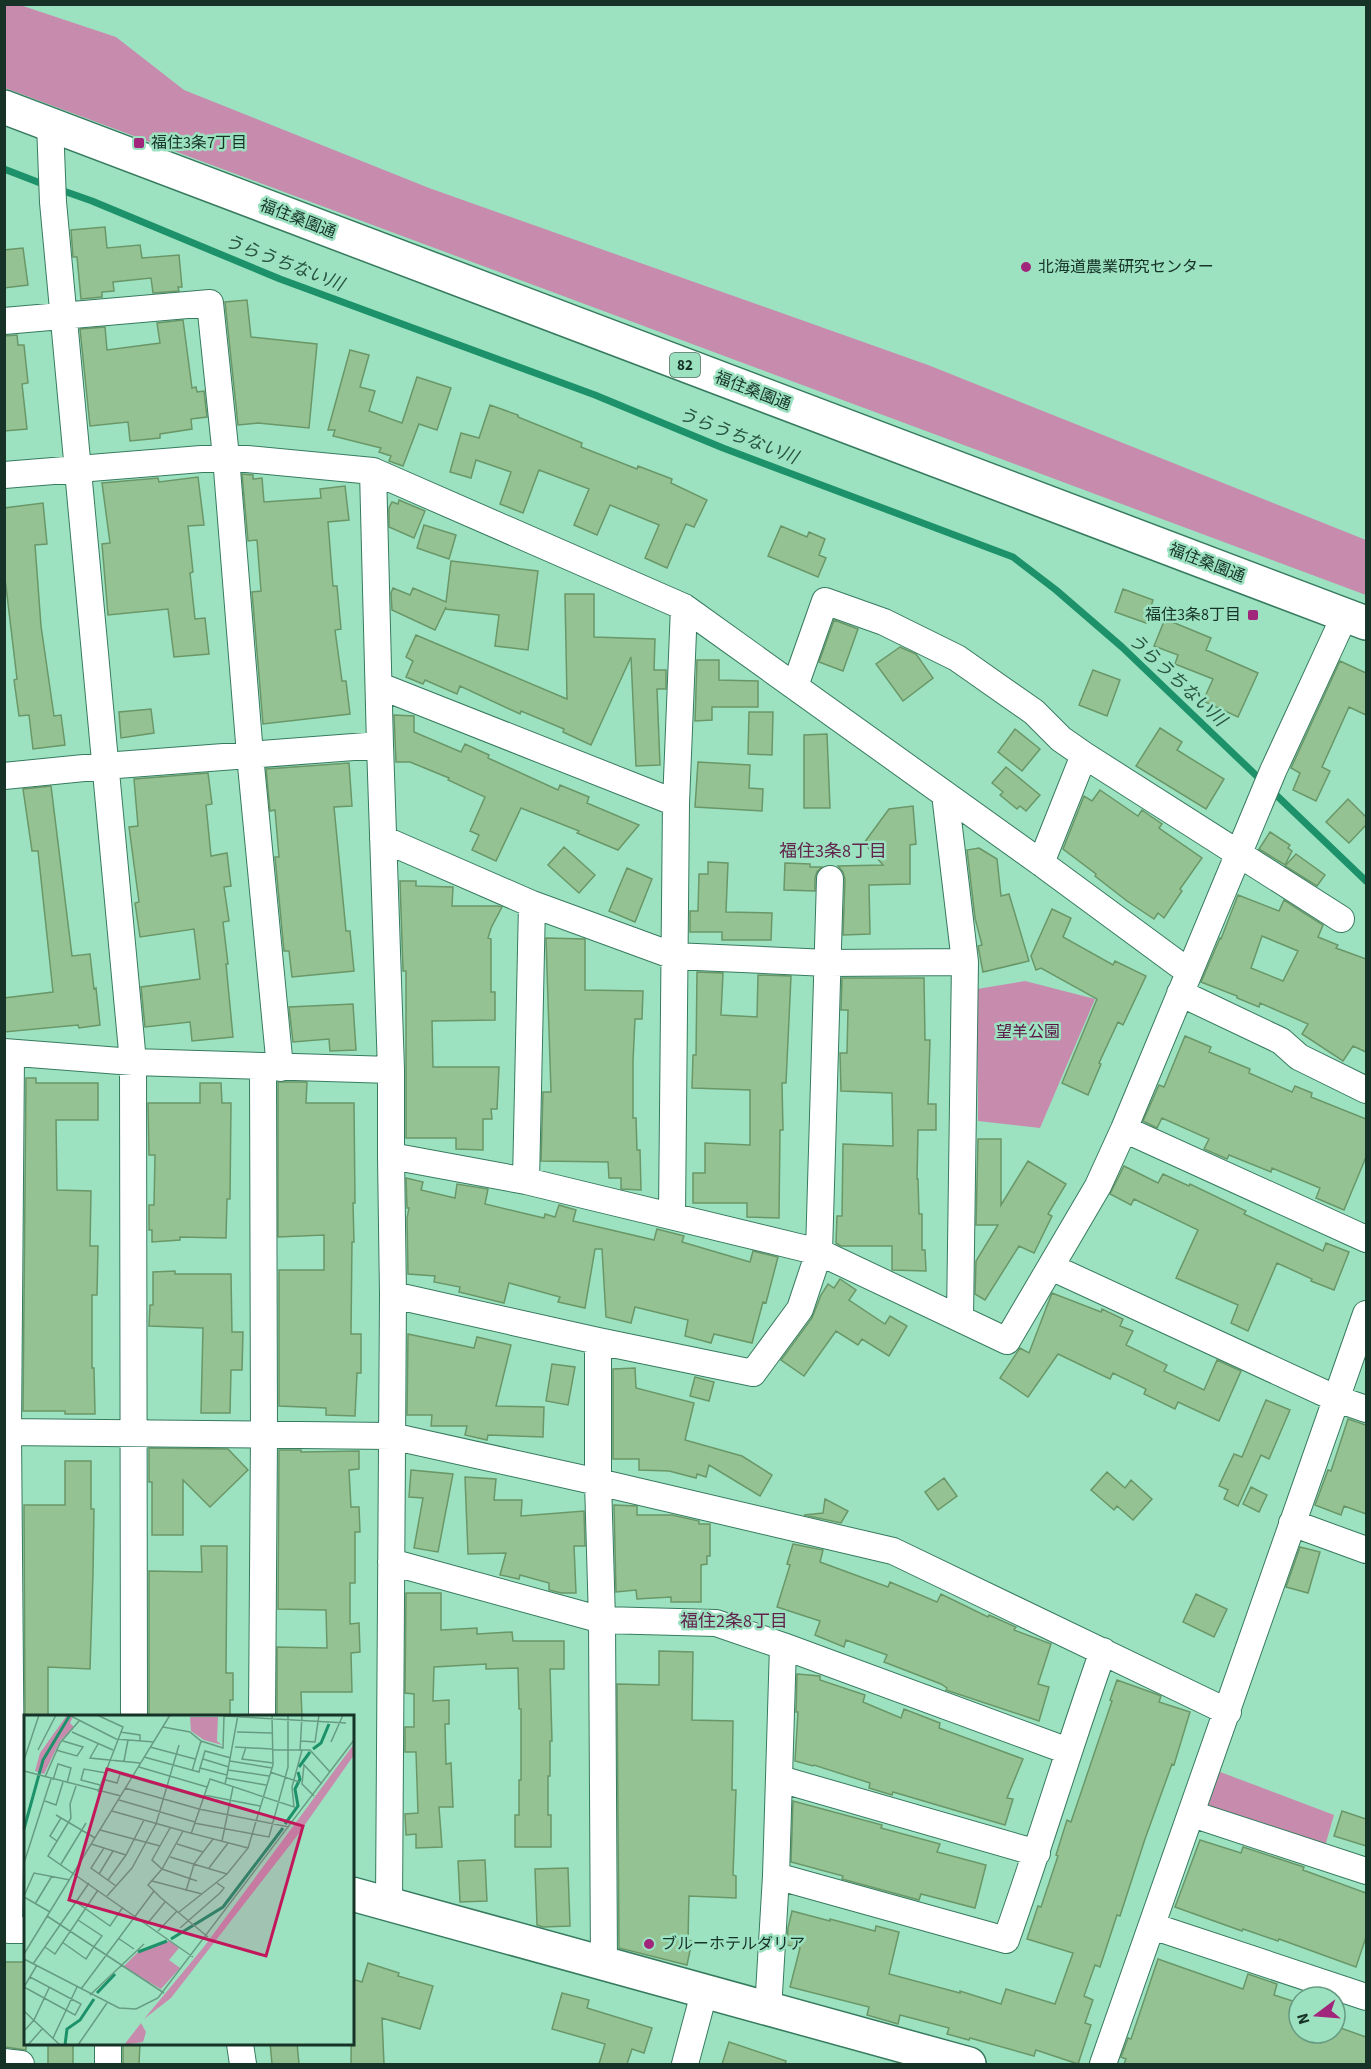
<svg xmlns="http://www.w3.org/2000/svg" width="1371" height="2069" font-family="'Source Sans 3','Noto Sans JP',sans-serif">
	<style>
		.green { fill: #c78bad }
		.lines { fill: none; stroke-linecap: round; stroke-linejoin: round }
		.stream { stroke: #1d926a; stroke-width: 7 }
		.building { fill: #94c292; stroke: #6a9768; stroke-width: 1.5; fill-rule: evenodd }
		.street-casing { stroke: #377b5f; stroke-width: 28 }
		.secondary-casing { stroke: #377b5f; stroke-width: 36 }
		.primary-casing { stroke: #377b5f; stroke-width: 36 }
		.street { stroke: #fff; stroke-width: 26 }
		.secondary { stroke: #fff; stroke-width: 33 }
		.primary { stroke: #fff; stroke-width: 33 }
		.poi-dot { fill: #a1257a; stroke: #9ce2c1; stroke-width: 2 }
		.labels { text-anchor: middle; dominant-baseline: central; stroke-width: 5; stroke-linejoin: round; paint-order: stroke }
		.shield { fill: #9ce2c1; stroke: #3f6855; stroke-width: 1.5 }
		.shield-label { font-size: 15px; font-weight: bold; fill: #173327 }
		.poi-label { font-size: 16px; fill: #173327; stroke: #9ce2c1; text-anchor: start }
		.street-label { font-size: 16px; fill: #173327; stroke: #9ce2c1 }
		.park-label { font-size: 16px; fill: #5a1143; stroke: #9ce2c1 }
		.water-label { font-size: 18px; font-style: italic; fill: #285441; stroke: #9ce2c1 }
		.neighbourhood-label { font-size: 18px; fill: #61254c; stroke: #9ce2c1 }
		.inset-river { fill: none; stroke: #1d926a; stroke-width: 3 }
		.inset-road { fill: none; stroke: #679c83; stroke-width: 1.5 }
		.view { fill: #c2185b; fill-opacity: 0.15; stroke: #c2185b; stroke-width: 3 }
		.inset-edge { fill: none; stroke: #173327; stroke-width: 3 }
	</style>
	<rect width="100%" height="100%" fill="#9ce2c1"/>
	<!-- green -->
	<path class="green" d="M4,5H20L116,37L184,90L429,188L928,365L1366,540V595L5,88Z
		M1025,981L1095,999L1040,1128L978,1121L977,989Z
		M1215,1770L1334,1815L1323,1853L1198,1808Z"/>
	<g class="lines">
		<!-- stream -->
		<path class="stream" d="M4,169L48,186
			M58,189L92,201L280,279L595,395L723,448L1013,557L1056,590L1122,647L1263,782
			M1271,790L1366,881"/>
	</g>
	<!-- building -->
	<path class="building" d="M105,227L107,248L140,245L142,258L179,255L182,287H178L179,291L153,293L151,278L113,282L114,291L102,292V297L81,299L77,257H73L71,230Z
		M23,248L28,285L4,288V250Z
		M247,300L251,337L317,344L309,428L258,423L238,425L225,302Z
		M183,320L192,388L196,387L197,392L204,391L207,417L191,419L192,429L160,434V438L130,441L128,422L90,426L80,329L105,327L107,350L160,343L157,323Z
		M17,335L18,345H24L28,383L22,384L27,429L4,431V336Z
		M350,350L369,355L360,387L375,391L369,411L402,423L417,377L451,388L437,430L419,424L403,466L389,461L391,456L379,452L381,448L333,436L335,430H328Z
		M490,405L518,415V417L582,443L581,447L637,469L638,466L672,479L671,483L707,500L694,527L686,524L667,568L645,558L659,525L610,505L597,535L574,525L589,489L539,470L523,513L500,504L511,472L476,460L471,478L450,472L461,433L479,438Z
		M242,474L253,475V479L262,478L264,502L321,498L320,489L345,486L349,520L328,522L333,586H337L341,629L335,630L342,681H346L350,714L263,724L252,592L261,591L257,540L248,541Z
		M198,477L204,525L188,526L193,572L190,573L195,619L205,618L209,654L174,657L168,609L108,615L102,544L110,543L102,483L158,478L159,482Z
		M399,500L425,511L414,538L389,527V508L392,502L398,504Z
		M43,503L47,544L35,545L41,626L54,716L61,715L65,745L33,749L29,715L19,716L14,680L17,679L4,570V508Z
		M424,525L456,535L449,559L417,548Z
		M781,526L807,537L809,532L825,539L819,555L826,558L818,577L768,556Z
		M451,561L538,571L528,650L495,646L499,615L445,609L446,607L435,630L392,610L391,593L393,588L410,595L413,588L446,602Z
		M1123,589L1153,600L1146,623L1115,612Z
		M565,594H594V637L655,639L654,670H666V689H657L660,765L636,766L631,657L591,745L563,732L564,729L521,711L520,714L460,686L457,694L425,680L423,684L406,677L413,661L406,657L416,635L567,699Z
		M1165,619L1211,638L1206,650L1258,673L1238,717L1203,701L1213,679L1175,664L1178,655L1154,646Z
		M834,620L858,629L843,671L819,662Z
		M900,647L916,654L933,678L903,701L876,664Z
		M697,660H719V680L758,681V707H712V720L695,721Z
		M1340,661L1366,673V715L1349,707L1322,767L1330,771L1316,801L1293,790L1300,773L1291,768Z
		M1093,670L1120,680L1107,716L1079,705Z
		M151,709L154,733L121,738L119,712Z
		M749,712H773L772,755L748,754Z
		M394,715L414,716V732L461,752L465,744L489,755L488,758L558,790L560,785L589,797L587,803L639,825L618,850L577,833L579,831L521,808L496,861L472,850L479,835L470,831L485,797L448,780L449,778L410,762H396Z
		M1160,728L1182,742L1177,750L1224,779L1206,809L1136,766Z
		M1015,729L1040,749L1022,771L998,752Z
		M827,734L830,808H804V735Z
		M698,762L750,765L749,788L763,789L762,811L695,807Z
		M349,763L352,806L334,807L346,931H350L354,971L292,977L289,951H284L275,857H279L275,810L270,811L266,769Z
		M1006,767L1040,795L1026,811L1020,806L1017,809L1000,795L1003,792L992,783Z
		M208,773L212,804L206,805L211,856L227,853L231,886L224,887L229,921L223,922L228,964H226L233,1037L192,1041L190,1022L145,1027L141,987L200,979L194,929L140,937L135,903L139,902L129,827L138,826L134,779Z
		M51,786L72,956L90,954L94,989L96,988L100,1025L79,1028L78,1025L4,1032V998L53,992L38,851H32L23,789Z
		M1100,790L1138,816L1142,810L1149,815L1162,824L1159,828L1202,858L1180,889L1182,891L1164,918L1158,913L1154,919L1127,901L1095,876L1096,874L1063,849L1084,796L1092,801Z
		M1348,799L1366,817V825L1349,843L1326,822Z
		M913,806L916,844L910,845V884L869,885L870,934L843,935L845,879L843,872L838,866L883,865L864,843L889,809Z
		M1270,832L1290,845L1288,848L1292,851L1285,865L1259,849Z
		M564,847L595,875L579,893L548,865Z
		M979,848L997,859L1001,896L1009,894L1029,961L983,972L978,946L982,945L975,918L967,850Z
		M1296,854L1325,875L1317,886L1285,866Z
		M708,862L728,863L726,912L772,913L771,940H722V932H690V911H698L699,874H708Z
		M785,863L810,864V867H822L817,872L815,878V891L784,890Z
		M627,868L652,879L635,922L609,911Z
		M400,881H416V886L453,887L452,906H498L502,907L491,928L488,938L491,939V992H495V1020L432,1021L433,1067H499L497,1109H491L492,1119H483V1150L456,1149V1138H406V971H403Z
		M1238,895L1279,911L1284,900L1323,925L1318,937L1338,945L1336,948L1366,959V1052L1353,1046L1343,1061L1302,1034L1308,1024L1260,1003L1259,1007L1237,998V996L1201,982L1220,938L1221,939ZM1262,936L1298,951L1283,981L1251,968Z
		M1052,909L1071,918L1063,937L1113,965L1115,961L1146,976L1123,1025L1118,1022L1099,1063L1101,1064L1088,1095L1062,1083L1097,999L1041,968L1036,970L1031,956Z
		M546,938L585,939V990L643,991L642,1019H635L633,1061V1118H636L637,1150H640L641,1190L621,1189V1178H609L608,1162L541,1161L543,1092H551Z
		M697,972L723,973L721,1015L757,1017L758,975L791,976L786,1083H782L783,1130H780L779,1218L747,1217V1203H693V1173H705V1143L750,1145V1090L692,1088L693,1055H696Z
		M842,978H924L925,1040H930L928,1104H936V1130H918L917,1179H918L919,1214H922V1250H925L926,1271L892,1270V1246H841L836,1243L837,1216H842L843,1144L893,1146L892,1093L841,1091L840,1053H847L848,1010H841Z
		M353,1004L356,1050L330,1051L329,1039L293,1042L289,1007Z
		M1185,1036L1211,1047L1209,1052L1250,1069L1249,1073L1292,1092L1295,1086L1312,1093L1311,1097L1366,1119V1157L1344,1210L1316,1198L1320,1188L1272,1168L1271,1172L1229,1155L1227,1159L1204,1149L1209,1139L1162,1118L1157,1128L1143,1121L1159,1085L1164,1087Z
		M26,1078H36V1083H98V1120H56L57,1190L91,1191L90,1246H98L97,1295H92V1368H94L95,1414H65V1411H23Z
		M278,1082H307L306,1103H354L355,1203H353L354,1242H352L351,1334H361V1373H357L355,1416L326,1415V1408L279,1406V1270H324V1235L278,1237Z
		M200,1083H221L222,1103H231L230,1199H227L226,1238L180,1237V1240L152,1242V1230H149V1205H154L155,1155H149L148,1103H200Z
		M978,1139H1001V1205L1028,1161L1066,1184L1048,1214L1052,1216L1034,1253L1019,1246L985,1300L975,1294L976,1261L998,1225H976Z
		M1124,1166L1158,1183L1163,1174L1189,1186L1190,1184L1246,1211L1244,1214L1323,1251L1326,1243L1349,1252L1334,1290L1311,1281L1312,1279L1277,1263L1248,1331L1231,1323L1238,1305L1176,1278L1198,1230L1134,1199L1131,1205L1110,1194Z
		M406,1178L423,1182L421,1190L455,1198L457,1184L488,1189L485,1204L544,1218L545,1214L555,1217L559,1205L576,1210L573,1221L654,1240L657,1229L684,1236L682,1242L750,1262L753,1251L778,1257L766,1303L763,1302L752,1343L714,1334L711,1343L685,1336L688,1320L635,1307L631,1323L606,1317L602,1249H595L585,1308L558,1302L560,1297L509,1283L504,1303L459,1292L460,1287L434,1282L435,1276L408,1274L407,1218L409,1208H407Z
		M175,1271V1274H231L232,1332H243L242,1370H231L230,1413H201L203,1328L149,1326L150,1305H153V1272Z
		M840,1279L856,1290L849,1300L885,1324L890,1316L907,1326L889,1356L862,1339L858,1345L836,1331L804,1376L781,1360L812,1318L821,1295L828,1284L834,1288Z
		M1052,1293L1101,1312L1102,1309L1123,1319L1120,1326L1133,1331L1126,1345L1167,1365L1164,1371L1204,1390L1217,1360L1241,1371L1219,1421L1178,1402L1175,1409L1144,1394L1146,1389L1113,1373L1110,1379L1058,1354L1028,1397L1000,1378L1020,1348L1029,1353Z
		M408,1334L474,1348L477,1337L511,1345L496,1406L544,1407L543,1437L488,1435L487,1440L465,1435L467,1426H431L432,1415H407Z
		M552,1364L575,1367L568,1405L546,1401Z
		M635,1368L636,1388L694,1403L685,1440L742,1456L772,1475L760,1496L709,1465L706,1477L697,1474L696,1478L669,1471L639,1470V1459H613V1369Z
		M695,1377L714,1382L709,1401L690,1396Z
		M1266,1400L1290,1410L1269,1459L1261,1455L1238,1506L1224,1499L1228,1490L1219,1486L1234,1454L1242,1457Z
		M1348,1419L1366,1425V1514L1344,1506L1341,1515L1315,1505L1328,1470L1331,1471Z
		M149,1448L228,1449L248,1470L210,1507L183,1480V1535H152V1482H149Z
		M279,1450H301V1452L359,1451V1469L349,1470L351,1507H359L360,1532H355V1583H350V1624L359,1623L360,1652L351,1653L352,1692H301L302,1716H277V1647L327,1648L326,1610L278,1609Z
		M65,1461H91V1509H94L93,1573L90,1669L48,1667V1716H25L24,1505H65Z
		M411,1470L453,1474L438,1552L414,1548L423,1498L409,1497Z
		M1107,1472L1125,1488L1131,1480L1152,1499L1133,1520L1117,1506L1114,1510L1091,1490Z
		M465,1477L496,1479L494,1500H522L521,1516L584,1511L585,1546H574L576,1593H561L549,1590V1583L520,1575L519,1579L500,1575L506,1553L468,1554Z
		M944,1478L957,1496L938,1510L925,1492Z
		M1251,1487L1267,1495L1259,1512L1243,1504Z
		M825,1499L848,1511L841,1523L804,1515L823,1513Z
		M614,1505L637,1506V1515H672L699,1521V1524H710V1556H707V1564L701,1565V1602H671V1597L637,1599L636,1590L616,1592Z
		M793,1544L823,1550L820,1562L888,1587L890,1582L937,1602L941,1594L988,1617L989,1615L1016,1627L1014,1630L1051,1644L1038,1684L1049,1687L1039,1721L946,1690L947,1688L941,1684L884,1662L887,1655L846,1640L844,1647L815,1635L820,1621L777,1607L790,1565L787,1564Z
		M201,1546H227L226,1673H233V1700H230V1716H149V1571L202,1572Z
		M1300,1547L1320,1552L1308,1593L1286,1587Z
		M406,1593H441V1630L477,1628V1634L512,1632L513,1641H564V1669H550L552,1741H550V1776H548V1815H551V1847H515V1815H519V1780H521V1709H519L518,1668L486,1669V1664L434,1667L433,1701L449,1700V1724H445L446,1764L451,1763L453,1807H439L442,1847L416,1848V1834L406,1835L405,1814L418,1813L416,1752H405V1727H414V1694L405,1693Z
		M1196,1594L1227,1609L1214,1637L1183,1622Z
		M659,1651L693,1652L692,1720L733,1721L732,1790H736L733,1875L736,1876V1898L689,1896L688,1940L692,1941L687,1965L619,1948L617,1684L659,1685Z
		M797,1674L820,1676V1680L865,1695L863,1702L901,1718L904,1709L940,1723L939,1728L1023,1759L1007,1798L1013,1799L1005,1825L893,1792L892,1795L869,1788L870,1783L814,1765L813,1766L795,1761L798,1712H796Z
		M1117,1680L1156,1694L1161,1696L1159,1702L1190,1712L1174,1765L1172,1764L1145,1839L1120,1916L1117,1915L1100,1967L1095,1965L1084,1996L1093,2000L1085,2023L1091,2025L1078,2064L1036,2050L1034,2056L970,2038L969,2040L947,2034L949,2028L900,2015L898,2024L867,2015L869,2007L790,1987L800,1948L787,1945L788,1928L792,1911L830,1921V1919L875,1931L876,1926L899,1932L889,1974L960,1993V1991L1001,2004L1006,1989L1055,2004L1073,1953L1027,1939L1038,1906L1041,1907L1058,1856L1056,1855L1067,1820L1071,1822L1112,1701L1110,1700Z
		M793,1801L882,1825L881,1828L940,1844L937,1852L986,1865L975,1908L921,1894L919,1900L842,1879L843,1876L791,1862Z
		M1342,1811L1366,1819V1846L1334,1836Z
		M1200,1840L1241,1853L1243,1847L1304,1867L1303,1870L1366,1893V1937L1356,1967L1279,1939L1278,1941L1243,1929L1242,1931L1175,1907Z
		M485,1860L487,1901L460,1902L458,1861Z
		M568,1868L570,1926L543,1927L537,1925L535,1869Z
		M1158,1959L1243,1989L1248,1974L1277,1984L1274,1995L1299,2003V2033H1335V2026L1366,2037V2064H1124L1126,2059L1121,2057L1128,2038L1131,2039Z
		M4,1962H26V2050L5,2047Z
		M368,1963L399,1973L398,1976L433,1986L420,2029L382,2018L384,2064H351L352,1979L362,1982Z
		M562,1993L589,2000L587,2008L652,2028L644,2053L632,2049L627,2064H599L605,2044L552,2029Z
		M729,2042L786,2061L785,2064H722Z
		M48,2043H73V2064H48Z
		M123,2043H140L139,2064H123Z
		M270,2043H297L299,2064H272Z"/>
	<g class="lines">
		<!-- street casing -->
		<g class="street-casing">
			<path id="street" d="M50,124L53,202L133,1062L134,1716
				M4,321L210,303L226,457L250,755L280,1068
				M4,475L226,457L373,471
				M380,686L676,803
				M795,686L825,601L884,622L957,658L1034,712L1061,739L1084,755L1341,919
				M4,776L104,766L380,745
				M945,794L965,962L960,1318
				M383,839L532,904L674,956L828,963L965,962
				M1041,863L1084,755
				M1189,972L1041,863L684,607L373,471L380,745L391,1070V1156L526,1181L819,1252L1007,1341L1098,1186L1124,1129L1273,771L1345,615
				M1180,993L1281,1041L1299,1057L1366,1090
				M4,1052L133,1062L391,1070
				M11,1053L8,1432L11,1798L9,1930H26
				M1124,1129L1366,1239
				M526,1181L532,904
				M672,1215L676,803L684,607
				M1051,1267L1337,1399L1366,1409
				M393,1295L598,1341L753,1373L800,1309L819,1252L830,879
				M598,1341V1482L602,1620L604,1964
				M4,1432L391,1436L598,1482L893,1551L1228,1712
				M1292,1523L1366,1550
				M391,1562L602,1620L716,1623L783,1646L776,1876
				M783,1646L1068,1751
				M262,1716L264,1434L263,1067
				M780,1779L1037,1853
				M1192,1814L1366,1871
				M389,1904L393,1295L391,1156
				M1152,1926L1366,1997
				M768,2010L776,1876L1006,1940C1040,1845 1069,1747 1103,1651
				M108,2044V2064
				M240,2044L243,2064
				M4,2062L21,2064
				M685,2064L704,1993
				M1103,2064L1366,1314"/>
		</g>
		<!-- secondary casing -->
		<g class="secondary-casing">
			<path id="secondary" d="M4,1796L26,1802
				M352,1894L969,2064"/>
		</g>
		<!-- primary casing -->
		<g class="primary-casing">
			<path id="primary" d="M4,107L1366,623"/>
		</g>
		<!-- street -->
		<use href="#street" class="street"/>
		<!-- secondary -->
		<use href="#secondary" class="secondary"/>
		<!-- primary -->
		<use href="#primary" class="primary"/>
	</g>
	<!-- markers -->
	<g class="poi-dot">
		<rect x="133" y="137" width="12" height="12" rx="3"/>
		<circle cx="1026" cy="267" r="6"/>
		<rect x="1247" y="609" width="12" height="12" rx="3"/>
		<circle cx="649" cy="1944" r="6"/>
	</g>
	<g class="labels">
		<!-- shield labels -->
		<rect class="shield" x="670" y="353" width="30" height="24" rx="4.5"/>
		<g class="shield-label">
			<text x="685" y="365">82</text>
		</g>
		<!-- poi labels -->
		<g class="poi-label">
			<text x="151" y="143">福住3条7丁目</text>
			<text x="1038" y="267">北海道農業研究センター</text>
			<text x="1241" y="615" text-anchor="end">福住3条8丁目</text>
			<text x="661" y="1944">ブルーホテルダリア</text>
		</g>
		<!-- street labels -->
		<g class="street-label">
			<text transform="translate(298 219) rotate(21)">福住桑園通</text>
			<text transform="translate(753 391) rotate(21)">福住桑園通</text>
			<text transform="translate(1207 563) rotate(21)">福住桑園通</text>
		</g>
		<!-- park labels -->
		<g class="park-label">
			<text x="1028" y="1032">望羊公園</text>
		</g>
		<!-- water labels -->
		<g class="water-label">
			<text transform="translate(284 263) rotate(21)">うらうちない川</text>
			<text transform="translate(738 436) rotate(21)">うらうちない川</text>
			<text transform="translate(1177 680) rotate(43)">うらうちない川</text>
		</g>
		<!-- neighbourhood labels -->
		<g class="neighbourhood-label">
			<text x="833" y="851">福住3条8丁目</text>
			<text x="734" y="1621">福住2条8丁目</text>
		</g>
	</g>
	<!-- overview -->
	<g transform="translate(24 1715)">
		<rect width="330" height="330" fill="#9ce2c1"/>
		<path d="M43,0H50L46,8L50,12L36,26L20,59L11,56L16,38ZM166,2H194L193,26L198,30L180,25L167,16ZM330,29V40L273,121L147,283L120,304L179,233ZM145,226L155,233L145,245L156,253L137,274L99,252L113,238ZM117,308L122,317L119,327L100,330Z" fill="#c78bad"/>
		<path class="inset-river" d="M289,34L297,28L305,9M275,52L286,37M261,109L274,91L271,74L276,64L274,57M0,114L19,45L46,0M147,224L199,192L259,113M114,237L143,226M73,278L91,259M41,330L43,314L56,305L70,284"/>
		<path class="inset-road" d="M45,0L92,24L130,27M73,0L99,12L74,77M139,12L166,17L177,26L199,33L200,1L322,8M48,17L89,35M96,17L116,20V26M213,17L248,18M277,26L291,27L295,0M307,27L319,0M74,29L66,43L116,48M126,32L171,44M211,32L248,34M222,32L218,44L249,48M14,35L32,0M32,35L53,41L59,32L39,26M249,35H286L306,57M276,36L278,0M120,42L175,57L176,53L203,60L201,69M179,44L205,52M0,45L15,0M100,46L104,25M206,46L248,53M115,52L183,72M176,53L181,36L207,43M204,55L245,61M0,56L97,81M168,56L177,26M246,57L275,67M203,60L214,0M21,62L36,28L55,6M202,63L242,70M78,64L93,68L96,59L179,83M29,65L34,49L47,53L43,68M76,70L57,65L60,54L82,58M52,71L46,89L47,103L24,141L169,242M101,73L175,94L265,112M180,80L236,91M290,81L278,69L280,50L298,69M95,85L171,107M21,86L32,90L39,67M88,96L159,116M32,100L71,123M170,108L245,122L264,52V0M146,113L128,145L138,154L173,166M76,115L136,131M167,119L186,64L270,92L268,72L278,35M33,126L26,121L37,103M198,126L209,72M67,129L80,133L67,153L92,171M153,129L179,137M80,133L102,140L120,105M224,133L249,50L248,0M146,142L203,159M0,148L27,64M37,149L62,108M185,153L204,128M75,159L89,136M84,165L102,140M128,166L178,179M162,176L170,149L189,124M0,181L10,158L46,165M83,181L108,153L132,109L155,30M0,182L26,197M52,187L86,211L99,192M11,189L28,161M155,197L203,159L224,133L159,116L138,154L124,170L137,183L184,222M23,201L140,278M123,209L141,187M156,213L196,178L200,173L193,168M134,216L153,196M94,223L110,234M38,227L62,244L69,233L78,221L54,205M21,232L31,239L74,175M0,239L146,0M0,244L95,293L112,294L134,283L330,25M9,249L65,168M0,272L51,300L57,289L6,262M0,272L13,250M57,274L130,176M66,280L120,229M0,296L36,330M0,316L10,305L25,273M29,323L53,272M4,330L19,313M54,330L83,288"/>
		<path class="view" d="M83,54L279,111L242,241L45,185Z"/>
		<rect width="330" height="330" class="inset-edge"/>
	</g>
	<!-- border -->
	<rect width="1371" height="2069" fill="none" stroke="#173327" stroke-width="12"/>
	<!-- north arrow -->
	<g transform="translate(1317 2015) rotate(254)"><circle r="28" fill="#9ce2c1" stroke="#679c83" stroke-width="1.5"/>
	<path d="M0-4.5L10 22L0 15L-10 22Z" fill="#a1257a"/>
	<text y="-9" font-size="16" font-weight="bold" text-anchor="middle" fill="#173327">N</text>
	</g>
</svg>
